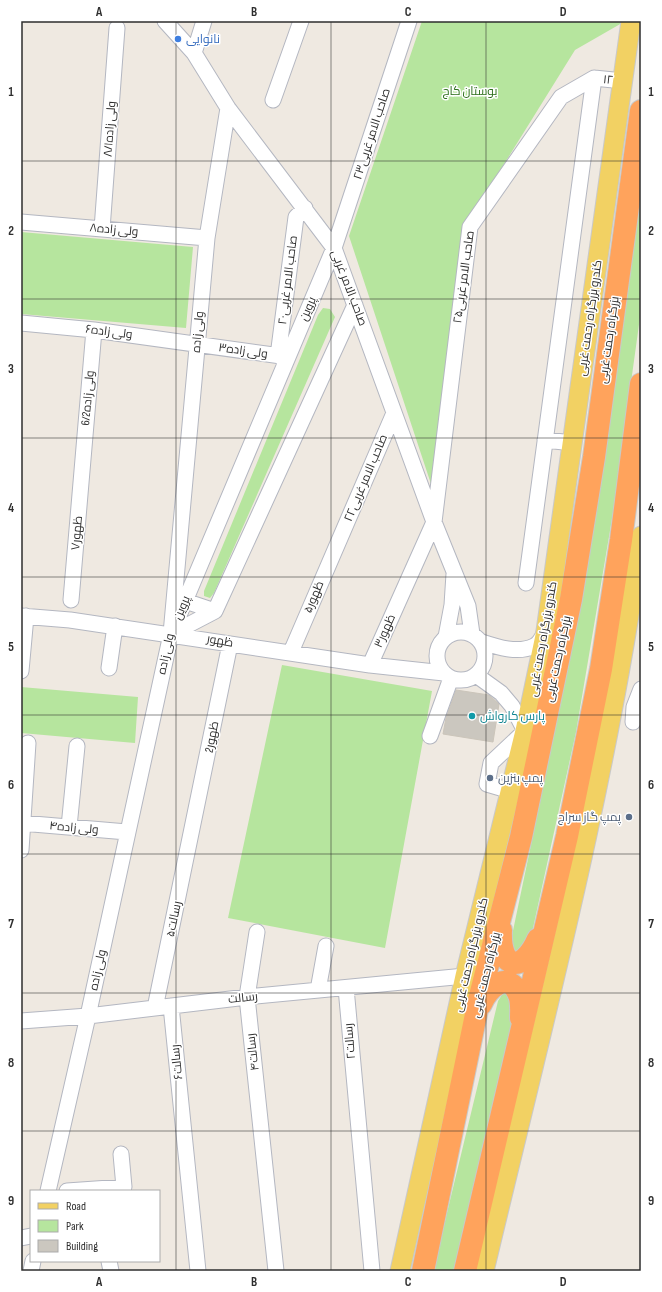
<svg xmlns="http://www.w3.org/2000/svg" width="662" height="1292" font-family="'Sofia Sans Condensed',Cairo,sans-serif">
	<style>
		.green { fill: #b6e59e }
		.building { fill: #cbc7bf; stroke: #cbc5ba }
		.lines { fill: none; stroke-linecap: round; stroke-linejoin: round }
		.minor-casing { stroke: #b4b7c1; stroke-width: 17 }
		.major-casing { stroke: #c9c9c9; stroke-width: 21 }
		.highway-casing { stroke: #c9c9c9; stroke-width: 24 }
		.minor { stroke: #fff; stroke-width: 15 }
		.major { stroke: #f2d163; stroke-width: 19 }
		.highway { stroke: #ffa35c; stroke-width: 22 }
		.grid { fill: none; stroke: #2e2e2e; stroke-width: 1; stroke-opacity: 0.55 }
		.shop-dot { fill: #3f7fe0; stroke: #fff; stroke-width: 1.5 }
		.culture-dot { fill: #0f9aa8; stroke: #fff; stroke-width: 1.5 }
		.service-dot { fill: #5c6f8a; stroke: #fff; stroke-width: 1.5 }
		.labels { text-anchor: middle; dominant-baseline: central; stroke-width: 3; stroke-linejoin: round; paint-order: stroke }
		.shop-label { font-size: 12px; fill: #366cbe; stroke: #fff; text-anchor: start }
		.street-label { font-size: 12px; fill: #2e2e2e; stroke: #fff }
		.park-label { font-size: 12px; fill: #2c6e1b; stroke: #fff }
		.culture-label { font-size: 12px; fill: #0d838f; stroke: #fff; text-anchor: start }
		.service-label { font-size: 12px; fill: #4e5e75; stroke: #fff; text-anchor: start }
		.neatline { fill: none; stroke: #2e2e2e; stroke-width: 1.5 }
		.grid-label { font-size: 13px; text-anchor: middle; font-weight: bold; fill: #2e2e2e }
	</style>
	<rect width="100%" height="100%" fill="#efe9e1"/>
	<!-- green -->
	<path class="green" d="M422,21H622V23L575,50L463,230L431,484L349,236Z
		M641,165V310L613,513L576,732L533,928L527,950L514,954L510,945L532,840L573,630Z
		M21,232L193,247L186,328L21,314Z
		M323,308L330,309L335,317L214,593L210,598L204,596V591L318,315Z
		M282,665L432,691L385,948L228,918Z
		M21,687L138,697L135,743L21,733Z
		M505,990L516,1007L483,1158L454,1271H433L498,1001Z"/>
	<!-- building -->
	<path class="building" d="M456,690L489,695L499,704L493,742L443,734L446,718Z"/>
	<g class="lines">
		<!-- minor casing -->
		<g class="minor-casing">
			<path id="minor" d="M165,21L194,53L228,108L334,248L434,522L468,606L472,634
				M194,53L204,21
				M594,78L623,81
				M273,100L301,21
				M21,222L207,238
				M102,229L117,28
				M21,323L94,330L288,357
				M278,356L296,217L305,208
				M545,440L573,443
				M526,583L594,78
				M71,600L94,330
				M185,601L215,611
				M21,616L70,620L370,665L444,673
				M177,620L334,248L409,21
				M437 656a24 24 0 1 1 48 0a24 24 0 1 1-48 0Z
				M171,634L215,611L355,305
				M446,637L452,605L454,574
				M482,642C497,647 518,654 534,646C539,644 543,636 546,631
				M291,652L394,413
				M370,665L434,522L470,227L561,97L594,78
				M109,668L115,626
				M21,671L26,616
				M476,675L501,693L512,706L525,731L491,763L487,784L504,789L509,799
				M633,722L634,707L641,689
				M430,736L451,678
				M21,823L127,832
				M69,827L77,746
				M21,850L28,743
				M257,932L247,997L276,1271
				M346,988L372,1271
				M318,990L326,946
				M171,1006L198,1271
				M155,1008L230,644
				M21,1021L88,1016L247,997L465,976
				M48,1191L88,1016L171,634L207,238L228,108
				M67,1191L124,1187L121,1154
				M21,1238L31,1236
				M109,1261L111,1271
				M31,1271L33,1261"/>
		</g>
		<!-- major casing -->
		<g class="major-casing">
			<path id="major" d="M400,1271L465,976L525,731L546,631L631,21
				M484,1271C542,1027 607,784 641,536"/>
		</g>
		<!-- highway casing -->
		<g class="highway-casing">
			<path id="highway" d="M501,930C499,969 522,975 538,939
				M481,1004C488,987 509,969 519,995C522,1002 521,1010 521,1018
				M423,1271L479,1000L521,837L571,599L594,457L641,111
				M465,1271L567,836L601,669L621,540L641,384"/>
		</g>
		<!-- minor -->
		<use href="#minor" class="minor"/>
		<!-- major -->
		<use href="#major" class="major"/>
		<!-- highway -->
		<use href="#highway" class="highway"/>
	</g>
	<!-- grid -->
	<path class="grid" d="M176,21V1271M331,21V1271M486,21V1271M21,161H641M21,299H641M21,438H641M21,577H641M21,715H641M21,854H641M21,993H641M21,1131H641"/>
	<!-- markers -->
	<circle class="shop-dot" cx="178" cy="39" r="4"/>
	<circle class="culture-dot" cx="472" cy="716" r="4"/>
	<g class="service-dot">
		<circle cx="490" cy="778" r="4"/>
		<circle cx="629" cy="817" r="4"/>
	</g>
	<g class="labels">
		<!-- shop labels -->
		<g class="shop-label">
			<text x="186" y="39">نانوایی</text>
		</g>
		<!-- street labels -->
		<g class="street-label">
			<text transform="translate(608 80) rotate(6)">۱۲</text>
			<text transform="translate(110 129) rotate(-86)">ولی زاده۸/۱</text>
			<text transform="translate(372 134) rotate(-72)">صاحب الامر غربی۲۳</text>
			<text transform="translate(114 230) rotate(5)">ولی زاده۸</text>
			<text transform="translate(464 277) rotate(-82)">صاحب الامر غربی۲۵</text>
			<text transform="translate(288 280) rotate(-83)">صاحب الامر غربی۲۰</text>
			<text transform="translate(349 288) rotate(69)">صاحب الامر غربی</text>
			<text transform="translate(308 309) rotate(-67)">پروین</text>
			<text transform="translate(590 318) rotate(-82)">کندرو بزرگراه رحمت غربی</text>
			<text transform="translate(109 332) rotate(7)">ولی زاده۶</text>
			<text transform="translate(198 332) rotate(-85)">ولی زاده</text>
			<text transform="translate(609 340) rotate(-82)">بزرگراه رحمت غربی</text>
			<text transform="translate(243 351) rotate(8)">ولی زاده۳</text>
			<text transform="translate(88 398) rotate(-85)">6/2ولی زاده</text>
			<text transform="translate(366 478) rotate(-67)">صاحب الامر غربی٢٢</text>
			<text transform="translate(77 533) rotate(-85)">ظهور۷</text>
			<text transform="translate(314 597) rotate(-67)">ظهور۵</text>
			<text transform="translate(182 608) rotate(-67)">پروین</text>
			<text transform="translate(385 631) rotate(-66)">ظهور۳</text>
			<text transform="translate(543 639) rotate(-80)">کندرو بزرگراه رحمت غربی</text>
			<text transform="translate(220 641) rotate(10)">ظهور</text>
			<text transform="translate(166 654) rotate(-78)">ولی زاده</text>
			<text transform="translate(558 659) rotate(-78)">بزرگراه رحمت غربی</text>
			<text transform="translate(212 737) rotate(-79)">2ظهور</text>
			<text transform="translate(74 828) rotate(5)">ولی زاده۴</text>
			<text transform="translate(174 919) rotate(-78)">رسالت۵</text>
			<text transform="translate(471 955) rotate(-77)">کندرو بزرگراه رحمت غربی</text>
			<text transform="translate(98 970) rotate(-78)">ولی زاده</text>
			<text transform="translate(486 975) rotate(-76)">بزرگراه رحمت غربی</text>
			<text transform="translate(243 998) rotate(-6)">رسالت</text>
			<text transform="translate(350 1041) rotate(-95)">رسالت۲</text>
			<text transform="translate(253 1052) rotate(-97)">رسالت۴</text>
			<text transform="translate(177 1062) rotate(-96)">رسالت۶</text>
		</g>
		<!-- park labels -->
		<g class="park-label">
			<text x="470" y="91">بوستان کاج</text>
		</g>
		<!-- culture labels -->
		<g class="culture-label">
			<text x="480" y="716">پارس کارواش</text>
		</g>
		<!-- service labels -->
		<g class="service-label">
			<text x="498" y="778">پمپ بنزین</text>
			<text x="621" y="817" text-anchor="end">پمپ گاز سراج</text>
		</g>
	</g>
	<!-- border -->
	<rect width="662" height="1292" fill="none" stroke="#ffffff" stroke-width="44"/>
	<!-- legend -->
	<rect x="30" y="1190" width="130" height="72" fill="#ffffff" stroke="#ababab"/>
	<rect x="38" y="1203" width="20" height="6" fill="#f2d163" stroke="#ababab"/>
	<text x="66" y="1210" font-size="12" fill="#2e2e2e">Road</text>
	<rect x="38" y="1220" width="20" height="12" fill="#b6e59e" stroke="#ababab"/>
	<text x="66" y="1230" font-size="12" fill="#2e2e2e">Park</text>
	<rect x="38" y="1240" width="20" height="12" fill="#cbc7bf" stroke="#ababab"/>
	<text x="66" y="1250" font-size="12" fill="#2e2e2e">Building</text>
	<rect x="22" y="22" width="618" height="1248" class="neatline"/>
	<g class="grid-label">
		<text x="99" y="16">A</text>
		<text x="254" y="16">B</text>
		<text x="408" y="16">C</text>
		<text x="563" y="16">D</text>
		<text x="11" y="96">1</text>
		<text x="651" y="96">1</text>
		<text x="11" y="235">2</text>
		<text x="651" y="235">2</text>
		<text x="11" y="373">3</text>
		<text x="651" y="373">3</text>
		<text x="11" y="512">4</text>
		<text x="651" y="512">4</text>
		<text x="11" y="651">5</text>
		<text x="651" y="651">5</text>
		<text x="11" y="789">6</text>
		<text x="651" y="789">6</text>
		<text x="11" y="928">7</text>
		<text x="651" y="928">7</text>
		<text x="11" y="1067">8</text>
		<text x="651" y="1067">8</text>
		<text x="11" y="1205">9</text>
		<text x="651" y="1205">9</text>
		<text x="99" y="1286">A</text>
		<text x="254" y="1286">B</text>
		<text x="408" y="1286">C</text>
		<text x="563" y="1286">D</text>
	</g>
</svg>
